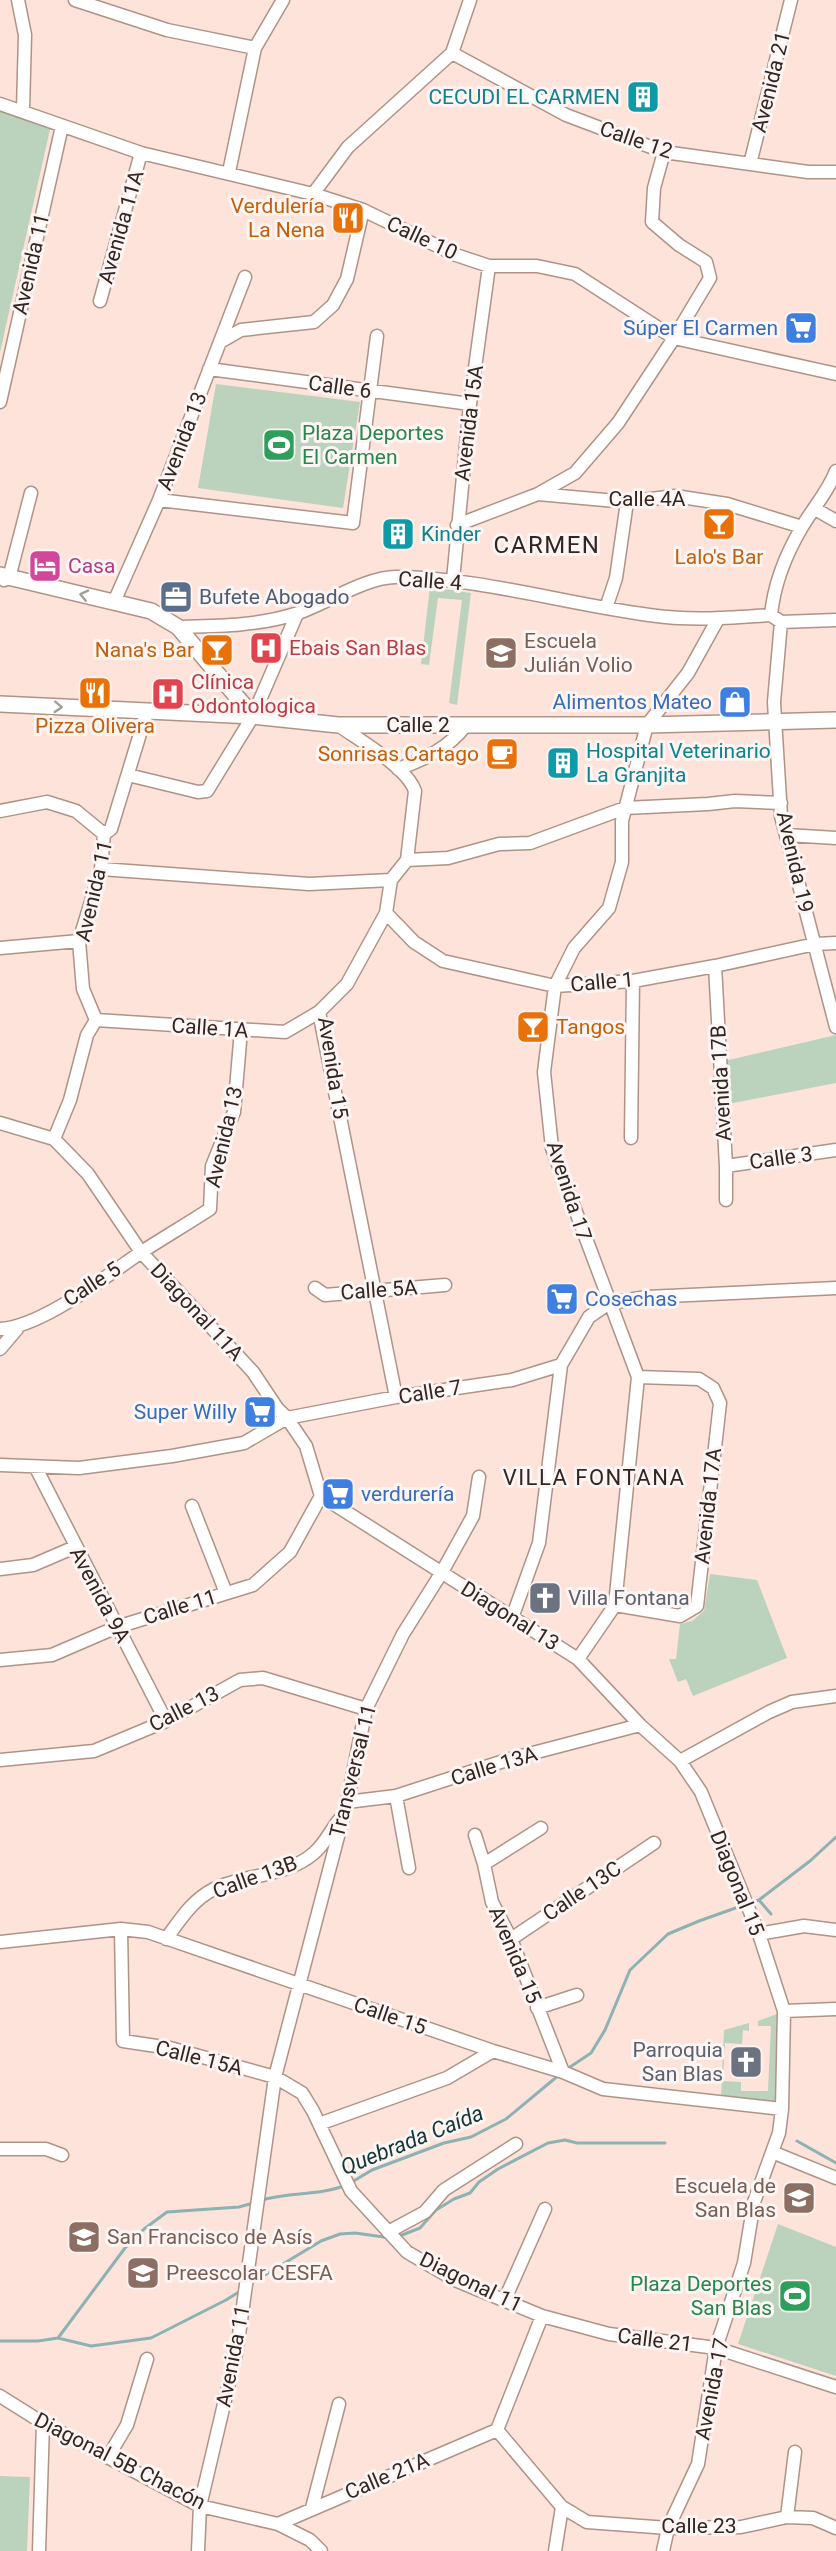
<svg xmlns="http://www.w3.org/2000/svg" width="836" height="2551" font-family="Roboto,sans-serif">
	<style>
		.green { fill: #bbd2bd }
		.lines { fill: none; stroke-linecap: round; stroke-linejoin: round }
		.stream { stroke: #8cb2b3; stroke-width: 3 }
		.minor-casing { stroke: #af9387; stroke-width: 15 }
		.tertiary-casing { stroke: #af9387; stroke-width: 18 }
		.minor { stroke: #fff; stroke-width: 12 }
		.tertiary { stroke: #fff; stroke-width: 15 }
		.oneway { stroke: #a39d9c }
		.labels { text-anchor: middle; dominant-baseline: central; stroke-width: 6; stroke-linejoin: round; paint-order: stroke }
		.street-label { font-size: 21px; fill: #322622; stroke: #fcf5f3 }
		.culture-label { font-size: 21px; fill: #0d838f; stroke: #fcf5f3; text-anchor: start }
		.food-label { font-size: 21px; fill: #c56008; stroke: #fcf5f3; text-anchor: end }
		.shop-label { font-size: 21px; fill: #366cbe; stroke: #fcf5f3; text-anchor: end }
		.leisure-label { font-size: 21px; fill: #27864d; stroke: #fcf5f3; text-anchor: start }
		.hotel-label { font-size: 21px; fill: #b23c85; stroke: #fcf5f3; text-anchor: start }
		.service-label { font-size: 21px; fill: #4e5e75; stroke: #fcf5f3; text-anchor: start }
		.education-label { font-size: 21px; fill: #785e54; stroke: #fcf5f3; text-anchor: start }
		.health-label { font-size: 21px; fill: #be3a42; stroke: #fcf5f3; text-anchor: start }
		.worship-label { font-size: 21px; fill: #5b616d; stroke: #fcf5f3; text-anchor: start }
		.neighbourhood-label { font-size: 22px; letter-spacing: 1.5px; fill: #322622; stroke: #fcf5f3 }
		.water-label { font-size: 22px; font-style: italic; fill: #113739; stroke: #fcf5f3 }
		.quarter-label { font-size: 24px; letter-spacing: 1.5px; fill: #322622; stroke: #fcf5f3 }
	</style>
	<rect width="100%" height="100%" fill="#fde3d9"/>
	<!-- green -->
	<path class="green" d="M0,109L51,125L0,352Z
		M216,384L360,402L343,508L198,488Z
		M430,587L471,593L457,705L449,703L462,600L438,598L429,665L421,664Z
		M836,1035V1083L723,1105L720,1062Z
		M710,1574L757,1580L787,1658L693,1696L686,1679L678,1682L669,1659H676L680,1624L692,1621L704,1611Z
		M777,2014V2103L721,2097L724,2030L749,2023V2031L743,2030L742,2044L725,2043L723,2081L741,2082V2091H768L771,2026H758V2021Z
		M778,2224L836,2247V2376L738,2344Z
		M0,2476L30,2477L27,2551H0Z"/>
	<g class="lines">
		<!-- stream -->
		<path class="stream" d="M759,1900L810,1861L836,1837
			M750,1903L759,1900L771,1914
			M567,2069L591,2053L605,2030L630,1970L668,1934L699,1921L744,1905
			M797,2141L836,2163
			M352,2182L372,2170L444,2143L471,2137L506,2119L559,2075
			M262,2200C289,2192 319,2196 346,2185
			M397,2237L420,2228L436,2210L454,2199L470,2193L479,2182L498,2169L548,2143L565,2140L577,2143H665
			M250,2284L321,2241L340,2234L355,2233L391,2238
			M58,2338L125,2248L144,2229L167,2212L239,2207L253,2203
			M0,2341H38L58,2338L91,2346L151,2338L226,2300L242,2290"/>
		<!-- minor casing -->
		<g class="minor-casing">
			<path id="minor" d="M18,0L25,35L23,110
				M75,0L167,30L255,48
				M452,53L566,115L664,152L808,172H836
				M0,104L141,153L313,194L363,210L456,255L489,266H537L575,274L674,338L836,374
				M750,164L791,0
				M229,172L255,48L283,0
				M313,194L348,147L452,53L470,0
				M100,301L141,153
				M220,342L241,330L314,322L333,305L347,279L363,210
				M209,369L470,404
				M0,402L62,126
				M538,494L575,473L618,423L674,338L710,278L706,262L679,245L652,222L654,188L664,152
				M159,500L353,523L377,336
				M815,509L836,521
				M457,525L538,494L627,502L675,496L727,504L802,527
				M4,580L9,578L31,493
				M453,580L470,404L489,266
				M114,602L159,500L245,277
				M606,608L616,578L627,502
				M771,615C774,584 786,554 802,527C813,508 828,492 836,471
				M781,622L774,702L781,816L836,1027
				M178,627C217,626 257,626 295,614C324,605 367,576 397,577C482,578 565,604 649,615C689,621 731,618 771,615L781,622L836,620
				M338,725C359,740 407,767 415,791L407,860L391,880L386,913L347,984L319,1012L396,1397
				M398,769C425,759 449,748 466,725
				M128,775L198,792L207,791L253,716L297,614
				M0,811L47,802L76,811L104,834
				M787,835L836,838
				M407,860L448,858L499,844L530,843L625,808L708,804L735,801L781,803
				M101,869L309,884L391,880
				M386,913L414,942L443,961L555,986L633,981L715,966L815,944L836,943
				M0,948L79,941
				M715,966L726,1166V1200
				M96,1020L285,1032L319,1012
				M0,1123L54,1139L88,1174L141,1252L253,1372L277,1408L287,1418L306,1446L321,1496
				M631,1138L633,981
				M54,1139L70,1100L87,1035L96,1020L83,989L79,941L101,869L104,834L111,829L147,711
				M726,1166L836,1150
				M315,1288L325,1295L445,1285
				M0,1329C41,1327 105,1277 140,1253C163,1238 187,1224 210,1209L212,1166L234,1112L241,1030
				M0,1349L17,1329
				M0,1465L79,1468L172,1456L244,1443L287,1418L396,1397L512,1380L561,1365L589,1317L609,1303L647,1297L836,1288
				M36,1468L166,1721
				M321,1496L578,1659L640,1725L680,1761L701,1792L759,1934L784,2011L782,2109L779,2133L754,2202L744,2263L716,2348L698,2464L668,2528L663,2551
				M192,1506L226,1593
				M0,1569L33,1565L75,1547
				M615,1605L680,1616L697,1606L720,1403L713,1388L699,1379L638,1377
				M512,1618L539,1543L561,1365
				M578,1659L615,1605L638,1377L552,1148L544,1072L555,986L574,948L609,908L622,862V821L647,725L688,673L718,619
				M0,1660L52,1655L117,1627L253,1585L290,1552L321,1496
				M0,1760L94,1751L166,1721L240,1680L263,1678L366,1709
				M680,1761L769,1712L792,1702L836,1696
				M396,1796L409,1868
				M347,1802L396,1796L510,1759L640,1725
				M475,1835L484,1864L492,1902L511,1939L563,2072
				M484,1864L541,1828
				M121,1929L123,2041L170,2048L275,2077L302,2093L313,2111L351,2191L407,2252L455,2280L542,2316L609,2334L716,2348L836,2387
				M759,1934L804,1926L836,1930
				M166,1939C180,1920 192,1900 214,1889C245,1874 287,1877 314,1853C324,1845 331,1830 339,1820
				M511,1939L654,1843
				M0,1942L121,1929L148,1932L493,2051L563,2072L603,2089L782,2109
				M537,2008L577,1995
				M784,2011L836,2009
				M319,2124L447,2078L493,2051
				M0,2149H46L62,2155
				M772,2152L836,2178
				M388,2232L425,2212L444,2190L516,2144
				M505,2299L545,2209
				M0,2396L43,2423L200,2506L278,2524L310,2540L321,2551
				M497,2430L562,2507L587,2522L668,2528L741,2527L787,2517L813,2518L836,2528
				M497,2430L542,2316
				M108,2457L127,2425L147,2359
				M312,2508L339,2404
				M787,2517L795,2452
				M278,2524L497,2430
				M39,2551L43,2423
				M198,2551L200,2506L237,2349L275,2077L347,1802L366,1709L403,1634L442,1572L473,1516L479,1477
				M555,2551L562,2507"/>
		</g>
		<!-- tertiary casing -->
		<g class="tertiary-casing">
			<path id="tertiary" d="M0,575L151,611L178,627L253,716
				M0,704L253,716L338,725H647L836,720"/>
		</g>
		<!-- minor -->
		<use href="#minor" class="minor"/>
		<!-- tertiary -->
		<use href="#tertiary" class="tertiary"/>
	</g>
	<!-- one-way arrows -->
	<defs><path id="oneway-chevron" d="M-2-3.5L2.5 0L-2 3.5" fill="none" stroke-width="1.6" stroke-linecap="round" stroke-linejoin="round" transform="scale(1.5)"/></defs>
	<g class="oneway">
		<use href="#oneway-chevron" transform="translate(84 595) rotate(-167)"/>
		<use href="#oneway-chevron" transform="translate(58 707) rotate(3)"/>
	</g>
	<!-- icons -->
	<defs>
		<g id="building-square" transform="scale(1.725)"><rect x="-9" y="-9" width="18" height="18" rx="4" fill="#0f9aa8" stroke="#fcf5f3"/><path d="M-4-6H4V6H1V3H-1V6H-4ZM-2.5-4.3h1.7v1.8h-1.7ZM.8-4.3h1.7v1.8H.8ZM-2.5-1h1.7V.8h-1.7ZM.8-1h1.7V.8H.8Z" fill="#fff"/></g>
		<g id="restaurant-square" transform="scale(1.725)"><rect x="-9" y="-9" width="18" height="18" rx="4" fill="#e8710a" stroke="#fcf5f3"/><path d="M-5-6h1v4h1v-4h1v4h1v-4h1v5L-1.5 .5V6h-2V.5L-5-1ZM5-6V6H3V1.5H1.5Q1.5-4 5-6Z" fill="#fff"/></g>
		<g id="supermarket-square" transform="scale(1.725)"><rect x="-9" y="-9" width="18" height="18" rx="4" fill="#3f7fe0" stroke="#fcf5f3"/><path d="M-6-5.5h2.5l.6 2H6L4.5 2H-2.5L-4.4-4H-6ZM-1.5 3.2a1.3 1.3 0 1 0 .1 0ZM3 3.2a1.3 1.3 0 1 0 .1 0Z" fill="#fff"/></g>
		<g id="stadium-square" transform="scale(1.725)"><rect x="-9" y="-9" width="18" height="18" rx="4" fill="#2e9e5b" stroke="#fcf5f3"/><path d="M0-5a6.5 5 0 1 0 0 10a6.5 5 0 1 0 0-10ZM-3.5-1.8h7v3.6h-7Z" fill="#fff"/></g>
		<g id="bar-square" transform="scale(1.725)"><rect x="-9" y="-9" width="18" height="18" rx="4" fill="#e8710a" stroke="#fcf5f3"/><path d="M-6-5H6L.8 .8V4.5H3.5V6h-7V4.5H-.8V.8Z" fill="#fff"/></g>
		<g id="hotel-square" transform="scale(1.725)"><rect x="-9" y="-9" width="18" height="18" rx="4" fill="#d1479c" stroke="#fcf5f3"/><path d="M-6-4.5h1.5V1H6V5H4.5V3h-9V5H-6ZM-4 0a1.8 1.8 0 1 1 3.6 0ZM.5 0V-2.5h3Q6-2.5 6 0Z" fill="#fff"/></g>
		<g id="office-square" transform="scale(1.725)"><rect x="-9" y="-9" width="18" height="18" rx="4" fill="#5c6f8a" stroke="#fcf5f3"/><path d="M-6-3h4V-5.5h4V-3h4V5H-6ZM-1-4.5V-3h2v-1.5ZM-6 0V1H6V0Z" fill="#fff"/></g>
		<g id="hospital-square" transform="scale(1.725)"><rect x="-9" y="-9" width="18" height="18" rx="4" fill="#e0444e" stroke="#fcf5f3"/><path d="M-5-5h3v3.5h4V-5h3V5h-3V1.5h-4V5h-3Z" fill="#fff"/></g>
		<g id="school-square" transform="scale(1.725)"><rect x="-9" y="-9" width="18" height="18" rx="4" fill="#8d6e63" stroke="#fcf5f3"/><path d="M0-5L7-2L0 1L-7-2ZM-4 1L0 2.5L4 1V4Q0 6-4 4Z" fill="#fff"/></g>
		<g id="shop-square" transform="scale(1.725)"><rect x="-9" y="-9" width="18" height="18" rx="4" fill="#3f7fe0" stroke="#fcf5f3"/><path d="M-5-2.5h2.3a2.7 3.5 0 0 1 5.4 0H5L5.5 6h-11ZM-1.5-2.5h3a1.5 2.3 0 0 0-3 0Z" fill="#fff"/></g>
		<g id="cafe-square" transform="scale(1.725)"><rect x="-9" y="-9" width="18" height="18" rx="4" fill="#e8710a" stroke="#fcf5f3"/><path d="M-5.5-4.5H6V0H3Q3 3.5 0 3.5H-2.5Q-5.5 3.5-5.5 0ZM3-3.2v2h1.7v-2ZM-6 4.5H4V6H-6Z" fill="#fff"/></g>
		<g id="church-square" transform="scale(1.725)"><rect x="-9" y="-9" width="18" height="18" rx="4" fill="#6b7280" stroke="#fcf5f3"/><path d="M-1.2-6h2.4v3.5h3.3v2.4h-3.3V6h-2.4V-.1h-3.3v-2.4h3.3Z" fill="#fff"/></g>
	</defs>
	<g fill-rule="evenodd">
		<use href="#building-square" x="643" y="97"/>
		<use href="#restaurant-square" x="348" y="218"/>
		<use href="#supermarket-square" x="801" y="328"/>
		<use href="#stadium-square" x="279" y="445"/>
		<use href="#bar-square" x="719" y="524"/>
		<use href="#building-square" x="398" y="534"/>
		<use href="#hotel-square" x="45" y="566"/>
		<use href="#office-square" x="176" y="597"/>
		<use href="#hospital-square" x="266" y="648"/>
		<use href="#bar-square" x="217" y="650"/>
		<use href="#school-square" x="501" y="653"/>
		<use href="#restaurant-square" x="95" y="693"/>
		<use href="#hospital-square" x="168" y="694"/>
		<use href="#shop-square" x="735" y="702"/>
		<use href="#cafe-square" x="502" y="754"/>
		<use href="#building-square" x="563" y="763"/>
		<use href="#bar-square" x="533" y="1027"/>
		<use href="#supermarket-square" x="562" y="1299"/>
		<use href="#supermarket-square" x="260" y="1412"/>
		<use href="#supermarket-square" x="338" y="1494"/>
		<use href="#church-square" x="545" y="1598"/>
		<use href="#church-square" x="746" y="2062"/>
		<use href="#school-square" x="799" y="2198"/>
		<use href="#school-square" x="84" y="2237"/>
		<use href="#school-square" x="143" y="2273"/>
		<use href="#stadium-square" x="795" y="2296"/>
	</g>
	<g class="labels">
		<!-- street labels -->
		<g class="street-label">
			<text transform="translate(771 82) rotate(-76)">Avenida 21</text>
			<text transform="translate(636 140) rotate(19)">Calle 12</text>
			<text transform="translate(121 227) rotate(-74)">Avenida 11A</text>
			<text transform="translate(422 238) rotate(25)">Calle 10</text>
			<text transform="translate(31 264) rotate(-77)">Avenida 11</text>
			<text transform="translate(340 387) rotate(8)">Calle 6</text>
			<text transform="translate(469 423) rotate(-83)">Avenida 15A</text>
			<text transform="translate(182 441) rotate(-69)">Avenida 13</text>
			<text x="647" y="499">Calle 4A</text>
			<text transform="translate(430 581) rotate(4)">Calle 4</text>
			<text x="418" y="725">Calle 2</text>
			<text transform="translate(795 862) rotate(77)">Avenida 19</text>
			<text transform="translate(94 891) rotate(-77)">Avenida 11</text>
			<text transform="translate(602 982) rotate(-5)">Calle 1</text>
			<text transform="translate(210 1028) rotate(4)">Calle 1A</text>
			<text transform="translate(333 1068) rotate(81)">Avenida 15</text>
			<text transform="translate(721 1083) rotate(-93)">Avenida 17B</text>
			<text transform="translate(224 1137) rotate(-77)">Avenida 13</text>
			<text transform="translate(781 1158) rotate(-8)">Calle 3</text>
			<text transform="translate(569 1191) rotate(72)">Avenida 17</text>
			<text transform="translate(92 1284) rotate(-33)">Calle 5</text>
			<text transform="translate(379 1290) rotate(-4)">Calle 5A</text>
			<text transform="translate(197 1312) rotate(47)">Diagonal 11A</text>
			<text transform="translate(430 1392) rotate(-9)">Calle 7</text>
			<text transform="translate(708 1506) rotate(-84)">Avenida 17A</text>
			<text transform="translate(100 1595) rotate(62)">Avenida 9A</text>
			<text transform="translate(180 1607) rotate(-17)">Calle 11</text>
			<text transform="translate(510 1616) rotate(32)">Diagonal 13</text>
			<text transform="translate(184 1709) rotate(-27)">Calle 13</text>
			<text transform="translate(494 1766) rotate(-17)">Calle 13A</text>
			<text transform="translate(353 1771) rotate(-76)">Transversal 11</text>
			<text transform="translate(255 1877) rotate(-20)">Calle 13B</text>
			<text transform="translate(737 1883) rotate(68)">Diagonal 15</text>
			<text transform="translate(582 1891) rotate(-34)">Calle 13C</text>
			<text transform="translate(515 1955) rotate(67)">Avenida 15</text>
			<text transform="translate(390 2016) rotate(19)">Calle 15</text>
			<text transform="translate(199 2058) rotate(14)">Calle 15A</text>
			<text transform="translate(471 2282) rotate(26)">Diagonal 11</text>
			<text transform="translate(655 2340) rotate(7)">Calle 21</text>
			<text transform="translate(233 2356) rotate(-79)">Avenida 11</text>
			<text transform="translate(712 2389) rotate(-79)">Avenida 17</text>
			<text transform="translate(120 2461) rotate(27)">Diagonal 5B Chacón</text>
			<text transform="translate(387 2476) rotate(-23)">Calle 21A</text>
			<text x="699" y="2526">Calle 23</text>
		</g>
		<!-- culture labels -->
		<g class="culture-label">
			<text x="620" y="97" text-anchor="end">CECUDI EL CARMEN</text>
			<text x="421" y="534">Kinder</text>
			<text x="586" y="751">Hospital Veterinario<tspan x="586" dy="24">La Granjita</tspan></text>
		</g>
		<!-- food labels -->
		<g class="food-label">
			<text x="325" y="206">Verdulería<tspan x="325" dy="24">La Nena</tspan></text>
			<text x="719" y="557" text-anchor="middle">Lalo's Bar</text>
			<text x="194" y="650">Nana's Bar</text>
			<text x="95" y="726" text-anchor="middle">Pizza Olivera</text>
			<text x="479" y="754">Sonrisas Cartago</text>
			<text x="556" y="1027" text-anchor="start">Tangos</text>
		</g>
		<!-- shop labels -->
		<g class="shop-label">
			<text x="778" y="328">Súper El Carmen</text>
			<text x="712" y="702">Alimentos Mateo</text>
			<text x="585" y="1299" text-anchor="start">Cosechas</text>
			<text x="237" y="1412">Super Willy</text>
			<text x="361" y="1494" text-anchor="start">verdurería</text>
		</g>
		<!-- leisure labels -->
		<g class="leisure-label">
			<text x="302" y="433">Plaza Deportes<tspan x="302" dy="24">El Carmen</tspan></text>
			<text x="772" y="2284" text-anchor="end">Plaza Deportes<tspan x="772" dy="24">San Blas</tspan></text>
		</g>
		<!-- hotel labels -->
		<g class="hotel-label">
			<text x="68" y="566">Casa</text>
		</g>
		<!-- service labels -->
		<g class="service-label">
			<text x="199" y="597">Bufete Abogado</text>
		</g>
		<!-- education labels -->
		<g class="education-label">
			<text x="524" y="641">Escuela<tspan x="524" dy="24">Julián Volio</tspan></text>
			<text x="776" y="2186" text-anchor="end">Escuela de<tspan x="776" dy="24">San Blas</tspan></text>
			<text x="107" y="2237">San Francisco de Asís</text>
			<text x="166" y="2273">Preescolar CESFA</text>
		</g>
		<!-- health labels -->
		<g class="health-label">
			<text x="289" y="648">Ebais San Blas</text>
			<text x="191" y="682">Clínica<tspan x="191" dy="24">Odontologica</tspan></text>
		</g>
		<!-- worship labels -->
		<g class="worship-label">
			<text x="568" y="1598">Villa Fontana</text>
			<text x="723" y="2050" text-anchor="end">Parroquia<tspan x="723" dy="24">San Blas</tspan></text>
		</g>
		<!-- neighbourhood labels -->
		<g class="neighbourhood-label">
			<text x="594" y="1477">VILLA FONTANA</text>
		</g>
		<!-- water labels -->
		<g class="water-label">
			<text transform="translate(412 2140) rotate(-22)">Quebrada Caída</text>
		</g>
		<!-- quarter labels -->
		<g class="quarter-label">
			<text x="547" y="545">CARMEN</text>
		</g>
	</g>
</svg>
